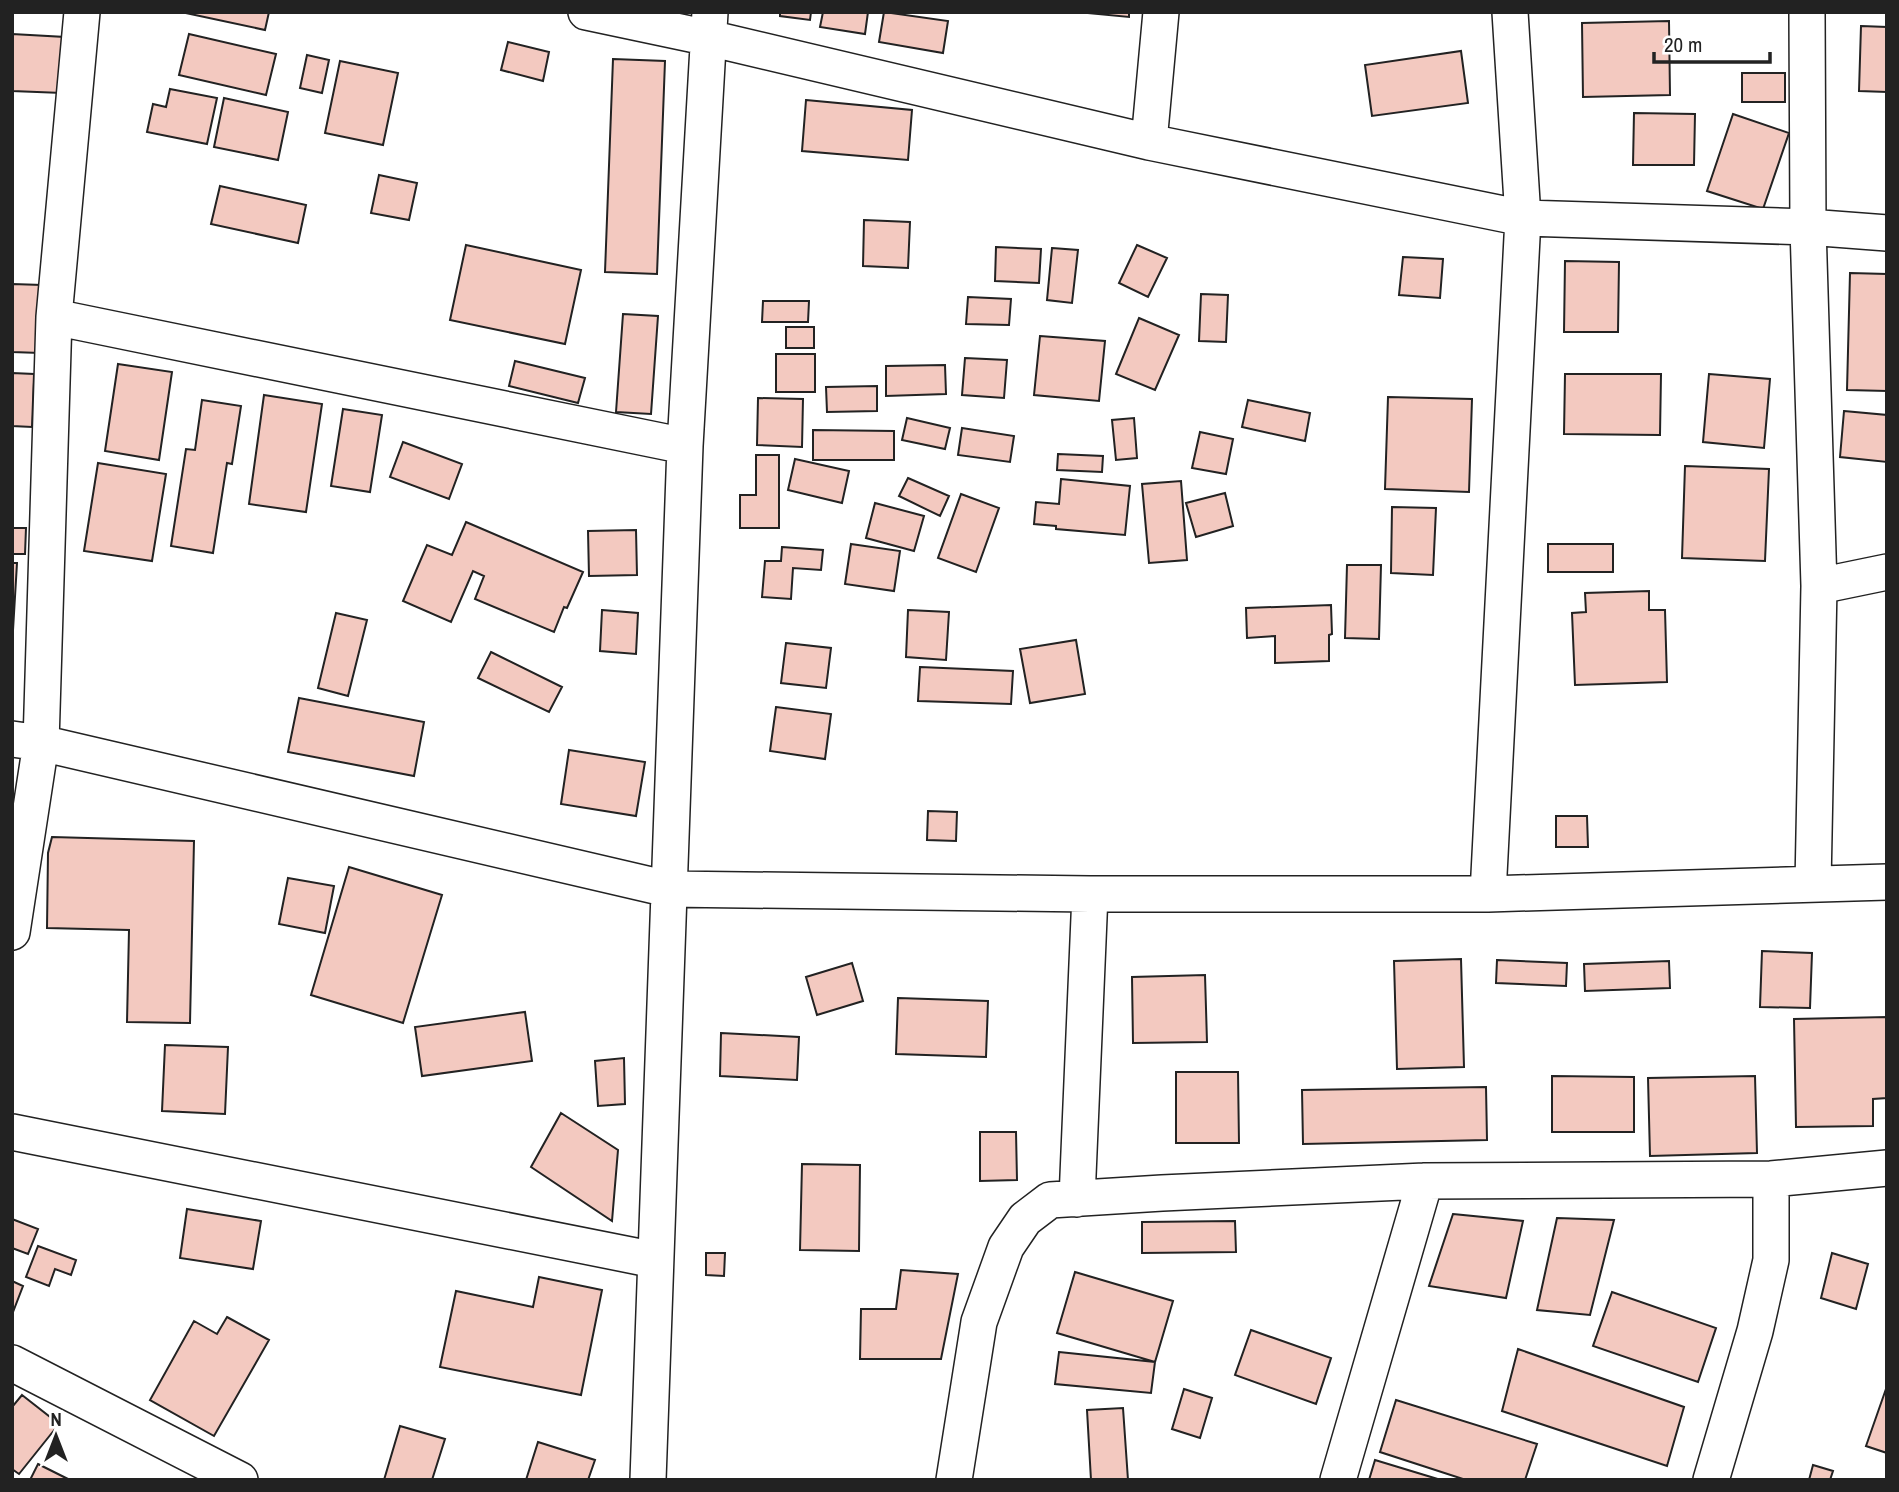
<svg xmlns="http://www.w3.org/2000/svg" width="1899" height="1492" font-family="'Archivo Narrow',sans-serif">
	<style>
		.building { fill: #f3c9c0; stroke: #222; stroke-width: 2 }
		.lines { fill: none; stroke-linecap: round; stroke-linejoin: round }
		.minor-casing { stroke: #222; stroke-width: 38 }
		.minor { stroke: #fff; stroke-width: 35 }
	</style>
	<rect width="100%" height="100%" fill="#fff"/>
	<!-- building -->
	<path class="building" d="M181,12H269L265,30Z
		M780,12H811L810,20L780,16Z
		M823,12H868L865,34L820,27Z
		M884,12L948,21L943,53L879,42Z
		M1077,12H1129V17Z
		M1669,21L1670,95L1583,97L1582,23Z
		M1861,26L1887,27V92L1859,91Z
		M12,34L65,37L62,93L12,91Z
		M189,34L276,54L266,95L179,75Z
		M508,42L549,52L543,81L501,70Z
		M1461,51L1468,103L1372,116L1365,65Z
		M307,55L329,60L322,93L300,88Z
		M613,59L665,61L657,274L605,272Z
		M340,61L398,73L383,145L325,133Z
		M1742,73H1785V102H1742Z
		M170,89L217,98L207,144L147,132L153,104L166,107Z
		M224,98L288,112L278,160L214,147Z
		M806,100L912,110L908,160L802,151Z
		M1634,113L1695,114L1694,165H1633Z
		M1733,114L1789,133L1763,209L1707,191Z
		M379,175L417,183L409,220L371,213Z
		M220,186L306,205L298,243L211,224Z
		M864,220L910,222L908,268L863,266Z
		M466,245L581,270L565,344L450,320Z
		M1137,245L1167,258L1148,297L1119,283Z
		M996,247L1041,249L1039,283L995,281Z
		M1052,248L1078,250L1072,303L1047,300Z
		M1403,257L1443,259L1440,298L1399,295Z
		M1565,261L1619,262L1618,332H1564Z
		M1850,273L1887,274V391L1847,390Z
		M12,284L42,285L40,353L12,352Z
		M1201,294L1228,295L1226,342L1199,341Z
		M968,297L1011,299L1009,325L966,324Z
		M763,301H809L808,322H762Z
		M623,314L658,316L651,414L616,412Z
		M1139,318L1179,335L1155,390L1116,374Z
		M786,327H814V348H786Z
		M1040,336L1105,341L1099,401L1034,395Z
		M776,354H815V392H776Z
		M965,358L1007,360L1004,398L962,395Z
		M515,361L585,378L578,403L509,386Z
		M118,364L172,372L159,460L105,451Z
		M945,365L946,394L886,396V366Z
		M12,373L34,374L32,427L12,426Z
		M1565,374H1661L1660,435L1564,434Z
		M1709,374L1770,379L1764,448L1703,442Z
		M877,386V411L827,412L826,387Z
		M264,395L322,404L306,512L249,504Z
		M1388,397L1472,399L1469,492L1385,489Z
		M758,398L803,399L802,447L757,445Z
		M202,400L241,406L232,464L227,463L213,553L171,546L186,449L195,450Z
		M1248,400L1310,413L1305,441L1242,427Z
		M343,409L382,415L370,492L331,486Z
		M1844,411L1887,415V462L1840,457Z
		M907,418L950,428L945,449L902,440Z
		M1134,418L1137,458L1116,460L1112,420Z
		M962,428L1014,436L1010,462L958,455Z
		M813,430L894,431V460H813Z
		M1200,432L1233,439L1226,474L1192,468Z
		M403,442L462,464L449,499L390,477Z
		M1058,454L1103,456L1102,472L1057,470Z
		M756,455H779V528H740V495H756Z
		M795,459L849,471L842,503L788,490Z
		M98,463L166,474L152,561L84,551Z
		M1685,466L1769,469L1765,561L1682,558Z
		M908,478L949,496L940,516L899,496Z
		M1061,479L1130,486L1125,535L1056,529V526L1034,524L1036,502L1059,504Z
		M1181,481L1187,560L1149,563L1142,484Z
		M1225,493L1233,526L1196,537L1186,503Z
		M961,494L999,508L976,572L938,558Z
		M875,503L924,516L914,551L866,538Z
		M1392,507L1436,508L1433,575L1391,573Z
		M466,522L583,572L567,608L564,607L554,632L475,599L484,576L473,571L451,622L403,601L427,545L452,555Z
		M12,528H26L25,554H12Z
		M636,530L637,575L589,576L588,531Z
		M851,544L900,551L894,591L845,584Z
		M1548,544H1613V572H1548Z
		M782,547L823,550L821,570L793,568L791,599L762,597L765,561H781Z
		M12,563H17L12,647Z
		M1347,565H1381L1379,639L1345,638Z
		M1649,591V610H1665L1667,682L1575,685L1572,613L1586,612L1585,593Z
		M1331,605L1332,634L1329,635V661L1275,663V636L1247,638L1246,608Z
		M602,610L638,613L636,654L600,651Z
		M908,610L949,612L946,660L906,657Z
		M336,613L367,620L348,696L318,688Z
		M1076,640L1085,694L1030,703L1020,649Z
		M786,643L831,648L826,688L781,683Z
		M491,652L562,687L549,712L478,678Z
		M920,667L1013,671L1011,704L918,701Z
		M299,698L424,722L414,776L288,752Z
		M776,707L831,714L825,759L770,751Z
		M569,750L645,762L636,816L561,804Z
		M928,811L957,812L956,841L927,840Z
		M1556,816H1587L1588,847H1556Z
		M52,837L194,841L190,1023L127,1022L129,930L47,928L48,853Z
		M349,867L442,895L403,1023L311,995Z
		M288,878L334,886L325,933L279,924Z
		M1762,951L1812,953L1810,1008L1760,1007Z
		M1461,959L1464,1067L1397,1069L1394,961Z
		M1497,960L1567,963L1566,986L1496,983Z
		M1669,961L1670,988L1585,991L1584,964Z
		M852,963L863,1001L817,1015L806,977Z
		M1205,975L1207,1042L1133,1043L1132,977Z
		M898,998L988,1001L986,1057L896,1054Z
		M525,1012L532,1061L422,1076L415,1027Z
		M1887,1017V1098L1873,1099V1126L1796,1127L1794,1019Z
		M721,1033L799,1037L797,1080L720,1076Z
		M165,1045L228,1047L225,1114L162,1111Z
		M624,1058L625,1104L598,1106L595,1061Z
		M1176,1072H1238L1239,1143H1176Z
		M1552,1076L1634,1077V1132H1552Z
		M1755,1076L1757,1153L1650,1156L1648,1078Z
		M1486,1087L1487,1140L1303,1144L1302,1090Z
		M561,1113L618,1150L612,1221L531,1167Z
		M980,1132H1016L1017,1180L980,1181Z
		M802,1164L860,1165L859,1251L800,1250Z
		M187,1209L261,1221L253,1269L180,1258Z
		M1453,1214L1523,1221L1506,1298L1429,1286Z
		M1557,1218L1614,1220L1590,1315L1537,1310Z
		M12,1219L38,1229L28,1254L12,1248Z
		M1235,1221L1236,1252L1142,1253V1222Z
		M38,1246L76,1260L71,1275L55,1269L49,1286L26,1277Z
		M706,1253H725L724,1276L706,1275Z
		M1832,1253L1868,1264L1856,1309L1821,1298Z
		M901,1270L958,1274L941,1359H860L861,1309H896Z
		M1075,1272L1173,1301L1155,1362L1057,1333Z
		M539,1277L602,1290L581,1395L440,1367L456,1291L533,1307Z
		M12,1281L23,1286L13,1312H12Z
		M1612,1292L1716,1328L1698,1382L1593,1346Z
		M227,1317L269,1340L214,1436L150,1400L194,1321L217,1334Z
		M1251,1330L1331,1358L1316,1404L1235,1375Z
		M1518,1349L1684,1407L1667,1466L1502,1411Z
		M1059,1352L1155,1362L1151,1393L1055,1384Z
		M1887,1386V1453L1866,1446Z
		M1184,1389L1212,1398L1200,1438L1172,1429Z
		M22,1395L59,1424L19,1474L12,1469V1407Z
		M1396,1400L1537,1444L1525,1480H1466L1380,1452Z
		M1123,1408L1128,1480H1091L1087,1410Z
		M400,1426L445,1439L432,1480H384Z
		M538,1442L595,1460L588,1480H526Z
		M1375,1460L1441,1480H1369Z
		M38,1464L70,1480H30Z
		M1813,1465L1833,1471L1830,1480H1809Z"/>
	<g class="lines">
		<!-- minor casing -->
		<g class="minor-casing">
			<path id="minor" d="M586,12L709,38L1149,142L1523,218L1808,227L1887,233
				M1807,12L1808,227L1819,586L1813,884
				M1149,142L1161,12
				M54,317L685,446
				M1819,586L1887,572
				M12,739L41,743L668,889L1090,894H1488L1887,882
				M1488,894L1523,218L1510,12
				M12,932L41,743L54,317L82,12
				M12,1132L655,1260
				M1077,1199L1090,894
				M12,1363L240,1480
				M648,1480L685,446L710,12
				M954,1480L979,1322L1006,1247L1025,1219L1050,1200L1162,1193L1425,1181L1771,1179L1887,1168
				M1338,1480L1425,1181
				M1711,1480L1755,1331L1771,1260V1179"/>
		</g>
		<!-- minor -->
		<use href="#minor" class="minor"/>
	</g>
	<!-- border -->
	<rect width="1899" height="1492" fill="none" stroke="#222222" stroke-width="28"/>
	<!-- north arrow -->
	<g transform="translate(56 1436)" stroke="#ffffff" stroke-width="5" paint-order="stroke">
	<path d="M0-5L12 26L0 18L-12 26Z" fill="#222222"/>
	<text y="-10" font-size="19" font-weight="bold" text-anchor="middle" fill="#222222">N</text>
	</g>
	<!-- scale -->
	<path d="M1654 52v10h116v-10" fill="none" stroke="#222222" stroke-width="3.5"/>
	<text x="1664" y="52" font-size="21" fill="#222222" stroke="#ffffff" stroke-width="5" paint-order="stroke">20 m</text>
</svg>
